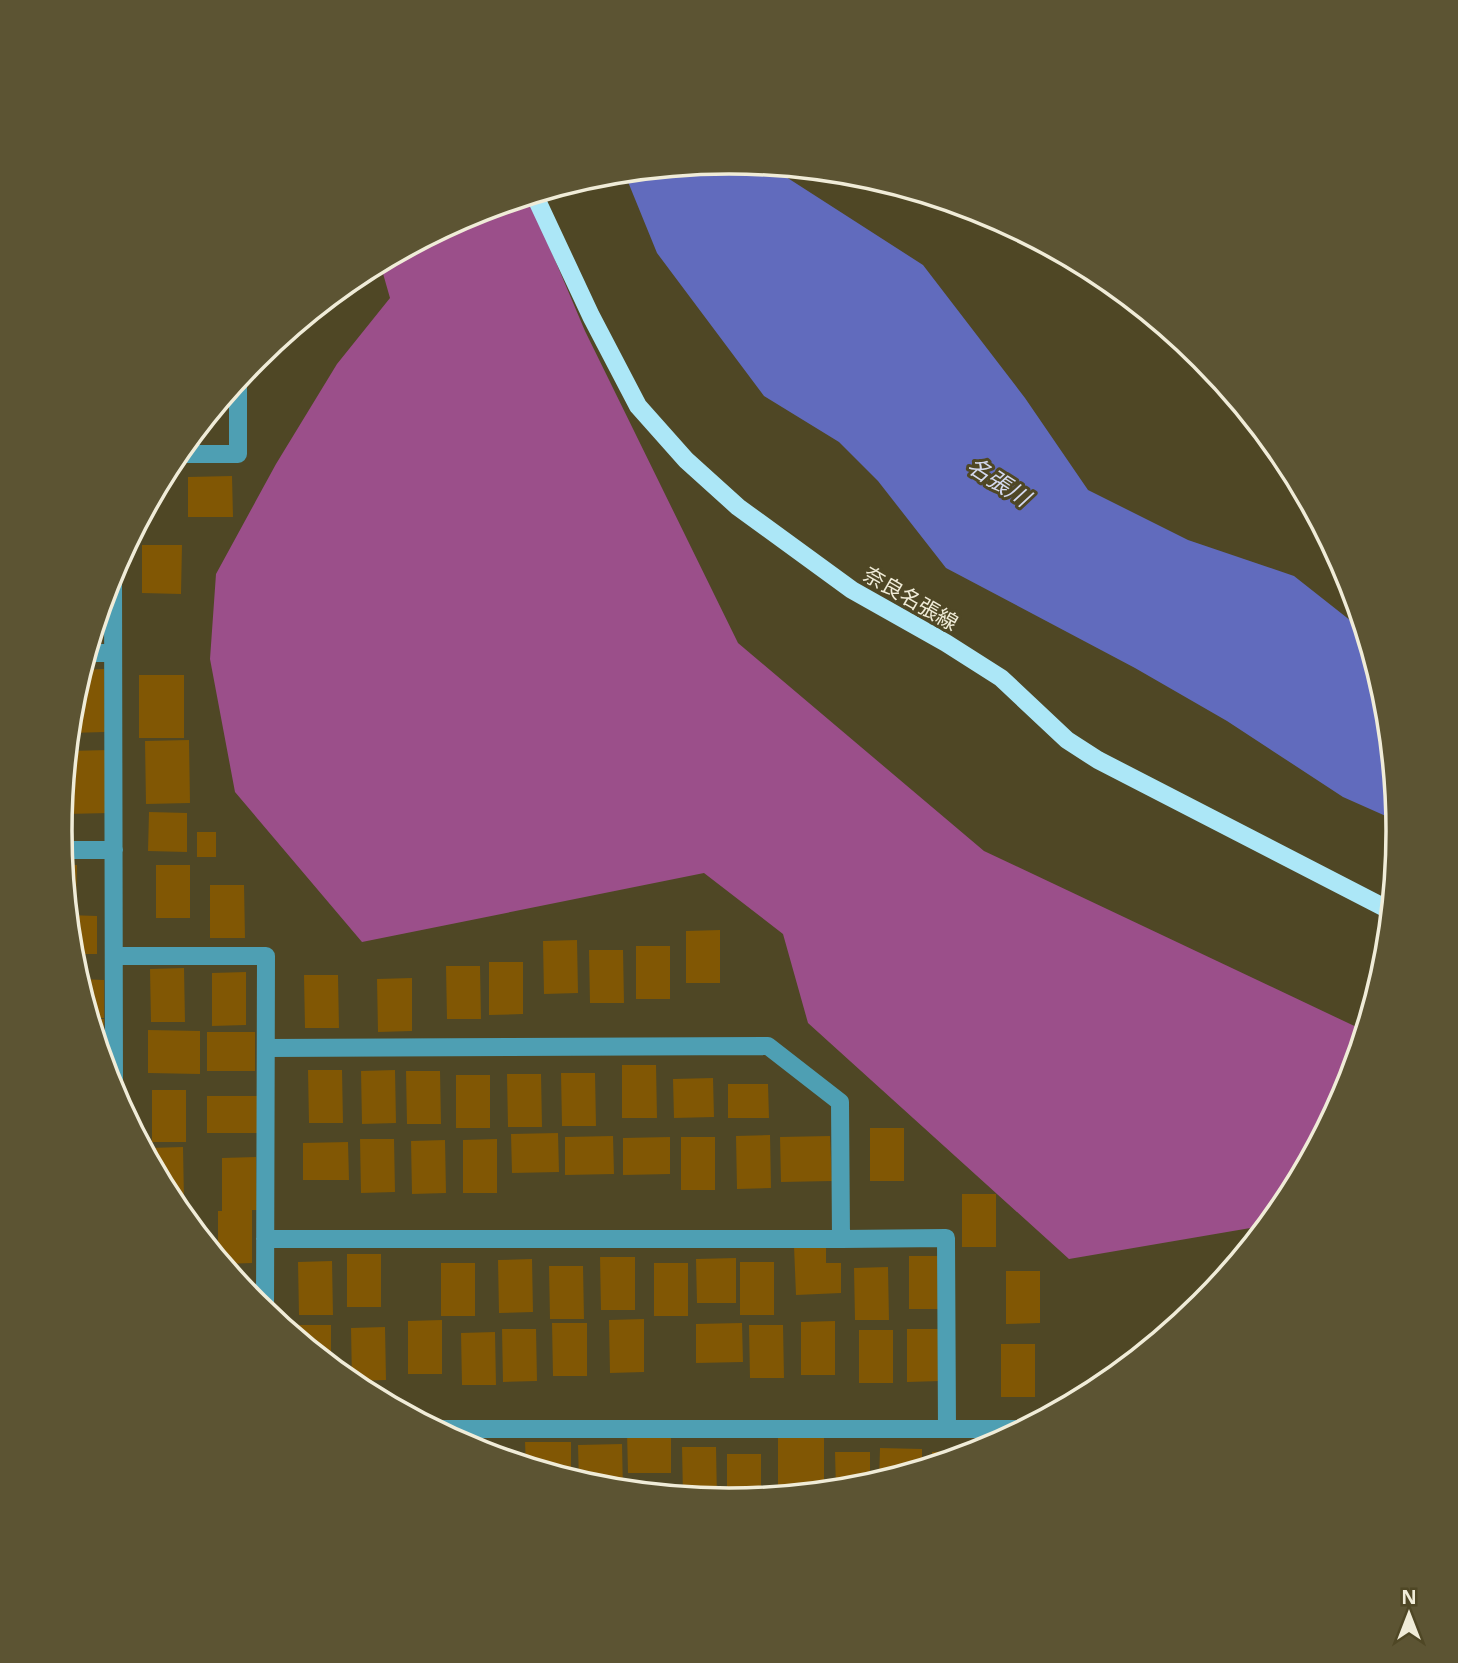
<svg xmlns="http://www.w3.org/2000/svg" width="1458" height="1663" font-family="'Open Sans','Noto Sans JP',sans-serif">
	<style>
		.forest { fill: #9b4f8a }
		.water { fill: #616bbd }
		.building { fill: #815704 }
		.lines { fill: none; stroke-linecap: round; stroke-linejoin: round }
		.minor { stroke: #4e9fb3; stroke-width: 18 }
		.major { stroke: #ace7f7; stroke-width: 18 }
		.labels { text-anchor: middle; dominant-baseline: central; stroke-width: 6; stroke-linejoin: round; paint-order: stroke }
		.street-label { font-size: 21px; fill: #f0ecd8; stroke: #4f4725 }
		.water-label { font-size: 23px; font-style: italic; fill: #d4d9ef; stroke: #4f4725 }
		.rim { fill: none; stroke: #f0ecd8; stroke-width: 3.5 }
	</style>
	<rect width="100%" height="100%" fill="#4f4725"/>
	<!-- forest -->
	<path class="forest" d="M528,196L585,331L738,643L984,851L1365,1031L1347,1088L1285,1204L1268,1225L1069,1259L808,1023L783,934L704,873L362,942L235,792L210,659L216,574L276,464L337,364L390,298L380,263L473,213Z
		M1196,353L1286,460L1315,515L1301,506Z"/>
	<!-- water -->
	<path class="water" d="M729,162L769,166L923,265L1025,398L1088,490L1188,540L1294,576L1365,632L1386,701L1397,821L1343,797L1227,721L1135,668L946,568L878,481L839,442L764,396L657,253L624,172Z"/>
	<!-- building -->
	<path class="building" d="M232,476L233,517H188V477Z
		M142,545H182L181,594L142,593Z
		M104,669L105,732L69,733L72,700L82,670Z
		M139,675H184V738H139Z
		M189,740L190,803L146,804L145,741Z
		M109,750L110,813L65,814L67,751Z
		M149,812L187,813V852L148,851Z
		M197,832H216V857H197Z
		M63,865H77L76,904L67,903Z
		M156,865H190V918H156Z
		M210,885H244L245,938H210Z
		M68,915L97,916V954H71Z
		M720,930V983H686V931Z
		M577,940L578,993L544,994L543,941Z
		M636,946H670V999H636Z
		M589,950H623L624,1003H590Z
		M489,962H523V1014L489,1015Z
		M446,966H480L481,1019H447Z
		M184,968L185,1022H151L150,969Z
		M246,972V1025L212,1026V973Z
		M304,975H338L339,1028H305Z
		M412,978V1031L378,1032L377,979Z
		M78,979L104,980V1018H89Z
		M90,1019H104V1058H101Z
		M148,1030L200,1031V1074L148,1073Z
		M207,1032H255V1071H207Z
		M622,1065H656L657,1118H622Z
		M308,1070H342L343,1123H309Z
		M395,1070L396,1123L362,1124L361,1071Z
		M406,1071H440L441,1124H407Z
		M561,1073H595L596,1126H562Z
		M507,1074H541L542,1127H508Z
		M456,1075H490V1128H456Z
		M713,1078L714,1117L674,1118L673,1079Z
		M728,1084H768L769,1118H728Z
		M152,1090H186V1142H152Z
		M207,1096H257V1133H207Z
		M870,1128H904V1181H870Z
		M558,1133L559,1172L512,1173L511,1134Z
		M770,1135L771,1188L737,1189L736,1136Z
		M613,1136L614,1174L565,1175V1137Z
		M830,1136L832,1181L781,1182L780,1137Z
		M670,1137V1174L623,1175V1138Z
		M681,1137H715V1190H681Z
		M360,1139H394L395,1192L361,1193Z
		M497,1139V1193H463V1140Z
		M445,1140L446,1193L412,1194L411,1141Z
		M348,1142L349,1180H303V1143Z
		M183,1147L184,1200H171L149,1160V1148Z
		M256,1157L257,1210H252V1263L222,1264L218,1259V1211H222V1158Z
		M962,1194H996V1247H962Z
		M826,1245V1263H841V1293L796,1295L794,1246Z
		M347,1254H381V1307H347Z
		M909,1256H943V1309H909Z
		M600,1257H635V1310H601Z
		M736,1258V1303H697L696,1259Z
		M532,1259L533,1312L499,1313L498,1260Z
		M332,1261L333,1315H299L298,1262Z
		M740,1262H774V1315H740Z
		M441,1263H475V1316H441Z
		M654,1263H688V1316H654Z
		M549,1266H583L584,1319H550Z
		M888,1267L889,1320H855L854,1268Z
		M1006,1271H1040V1323L1006,1324Z
		M644,1319V1372L610,1373L609,1320Z
		M442,1320V1374H408V1321Z
		M835,1321V1375H801V1322Z
		M552,1323H587V1376H553Z
		M742,1323L743,1362L696,1363V1324Z
		M297,1325H331V1367L297,1339Z
		M749,1325H783L784,1378H750Z
		M385,1327L386,1380L352,1381L351,1328Z
		M502,1329H536L537,1381L503,1382Z
		M907,1329H941V1381L907,1382Z
		M859,1330H893V1383H859Z
		M495,1332L496,1385H462L461,1333Z
		M1001,1344H1035V1397H1001Z
		M671,1431V1473H628L627,1432Z
		M1011,1436L985,1450L981,1451V1437Z
		M778,1438H824V1486H778Z
		M525,1442H571V1473H550L526,1466Z
		M622,1444L623,1491L598,1488L579,1482L578,1445Z
		M682,1447H716L717,1500L683,1496Z
		M880,1448L922,1449V1469L879,1482Z
		M972,1450V1454L932,1466V1452Z
		M835,1452H870V1485L836,1490Z
		M727,1454H761V1498L727,1501Z"/>
	<g class="lines">
		<!-- minor -->
		<path class="minor" d="M177,454H238V379
			M113,570L114,1094
			M87,653H113
			M61,850H114
			M114,956H266L265,1313
			M266,1048L768,1046L840,1102L841,1239L946,1238L947,1429
			M265,1239H841
			M433,1429H1025"/>
		<!-- major -->
		<path class="major" d="M534,194L591,316L638,406L686,460L738,507L852,590L946,643L1001,678L1067,740L1098,760L1391,911"/>
	</g>
	<g class="labels">
		<!-- street labels -->
		<g class="street-label">
			<text transform="translate(911 598) rotate(30)">奈良名張線</text>
		</g>
		<!-- water labels -->
		<g class="water-label">
			<text transform="translate(999 481) rotate(33)">名張川</text>
		</g>
	</g>
	<!-- crop -->
	<path d="M0 0H1458V1663H0ZM72 831a657 657 0 1 1 1314 0a657 657 0 1 1-1314 0Z" fill="#5c5433" fill-rule="evenodd"/>
	<path class="rim" d="M72 831a657 657 0 1 1 1314 0a657 657 0 1 1-1314 0Z"/>
	<!-- north arrow -->
	<g transform="translate(1409 1614)" stroke="#4f4725" stroke-width="5" paint-order="stroke">
	<path d="M0-5L12 26L0 18L-12 26Z" fill="#f0ecd8"/>
	<text y="-10" font-size="19" font-weight="bold" text-anchor="middle" fill="#f0ecd8">N</text>
	</g>
</svg>
